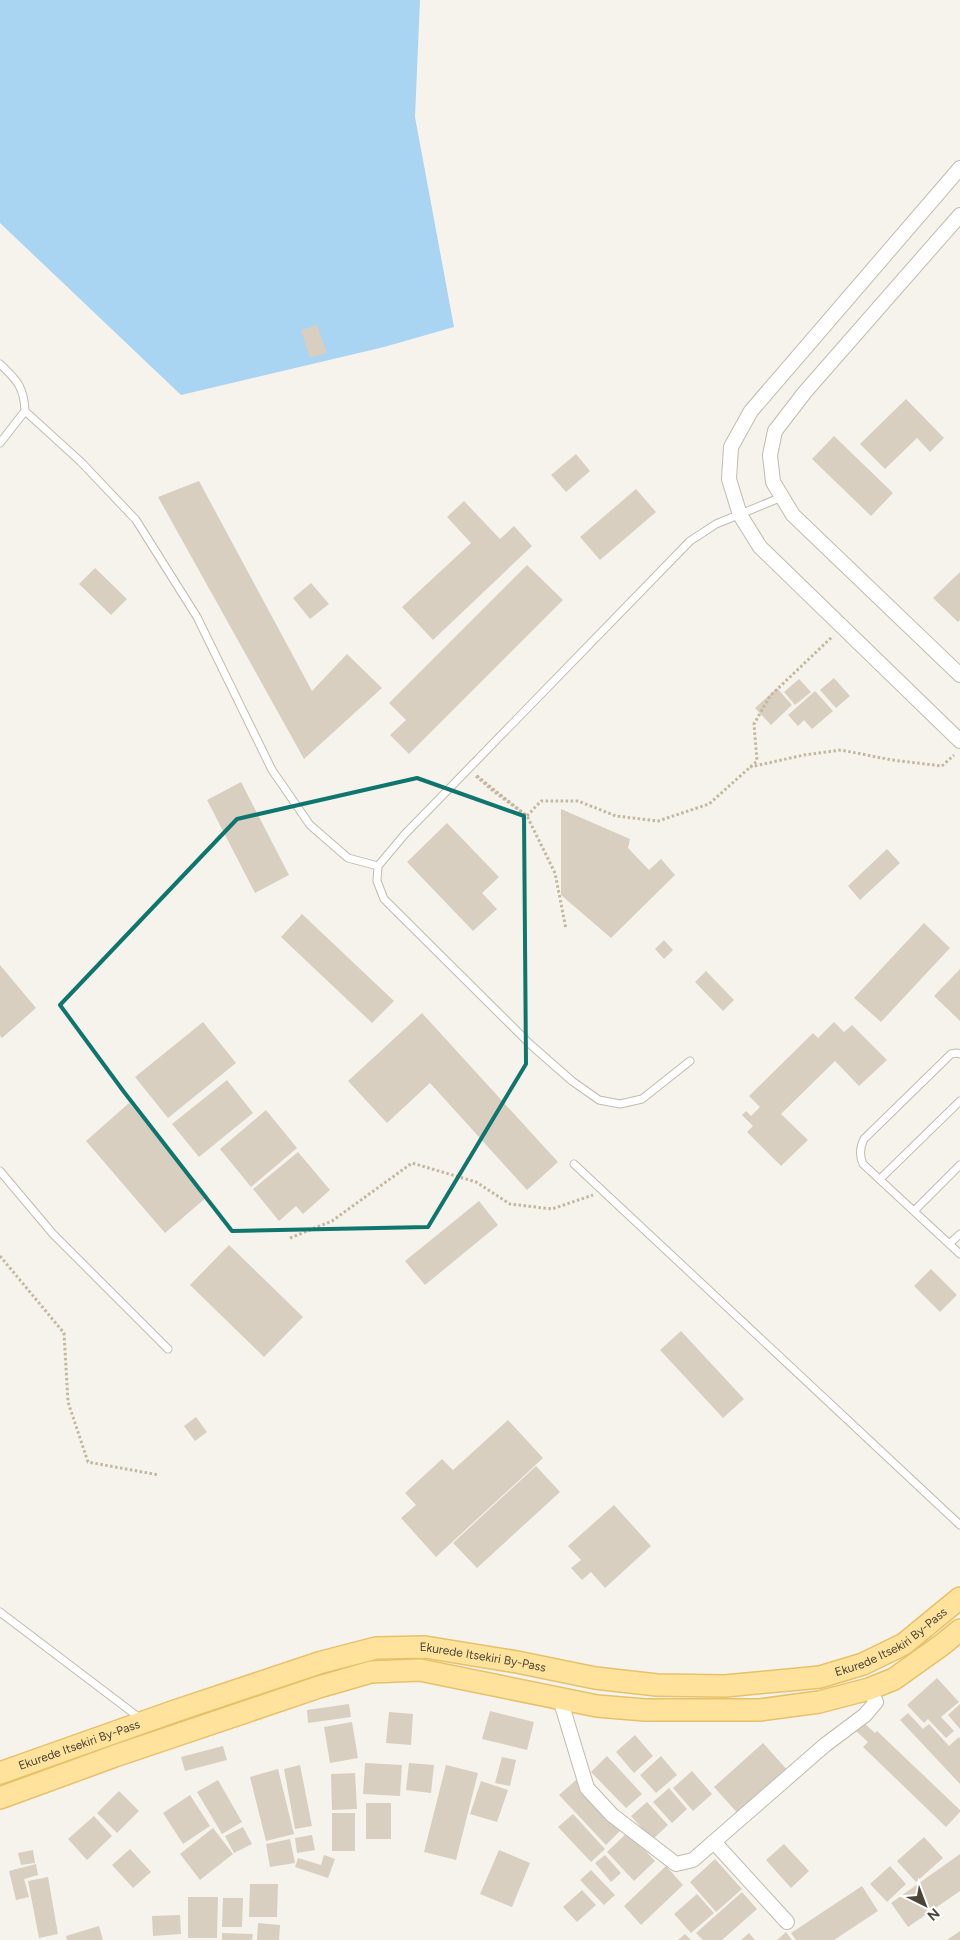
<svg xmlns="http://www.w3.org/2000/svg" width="960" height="1940" font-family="Figtree,sans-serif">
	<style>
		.water { fill: #a9d4f2 }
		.building { fill: #d8cfc1 }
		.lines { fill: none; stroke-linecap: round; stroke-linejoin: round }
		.lane-casing { stroke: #c2bbae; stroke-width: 9 }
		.street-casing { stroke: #c2bbae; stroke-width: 16 }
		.primary-casing { stroke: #e6c16a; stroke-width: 24 }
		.path { stroke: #c4b79f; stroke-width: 3; stroke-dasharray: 2.5 2.5; stroke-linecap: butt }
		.lane { stroke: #fff; stroke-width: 7 }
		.street { stroke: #fff; stroke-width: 14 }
		.primary { stroke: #ffe39c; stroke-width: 21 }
		.marked { fill: none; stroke: #0f766e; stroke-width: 4; stroke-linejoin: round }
		.labels { text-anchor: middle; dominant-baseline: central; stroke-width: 4.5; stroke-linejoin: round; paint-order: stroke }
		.street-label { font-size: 12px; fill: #4b4439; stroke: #fff }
	</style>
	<rect width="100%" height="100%" fill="#f6f3ec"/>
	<!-- water -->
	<path class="water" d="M0,0H420L415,117L454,327L384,347L181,395L0,223Z"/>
	<!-- building -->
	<path class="building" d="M317,325L327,353L310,358L301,330Z
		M906,399L944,438L930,452L917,438L885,469L860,444Z
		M834,436L893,493L871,516L812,459Z
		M576,454L590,471L566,492L551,475Z
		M199,481L312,691L347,654L382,688L304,759L158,497Z
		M636,489L656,512L600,560L580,537Z
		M464,501L500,539L514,526L532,546L433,640L402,607L471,543L447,517Z
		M527,565L563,600L409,754L390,735L406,720L389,703Z
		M95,568L127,599L111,615L79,584Z
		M960,572V620L958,622L933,598Z
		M311,583L329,604L310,619L293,598Z
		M834,678L850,696L836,708L820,690Z
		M799,679L811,692L795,705L784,692Z
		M777,688L792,705L771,725L755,708Z
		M815,691L833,711L812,729L804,720L798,726L788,715Z
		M241,782L289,875L255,893L207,800Z
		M561,809L630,839L628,848L649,870L661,859L675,875L611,938L561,895Z
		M447,823L499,877L482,893L497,909L473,931L407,862Z
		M887,849L900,863L860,900L848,886Z
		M302,914L394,1001L372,1023L281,937Z
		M924,923L950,948L881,1022L854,998Z
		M664,940L673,950L664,959L655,949Z
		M0,965L36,1008L2,1038L0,1036Z
		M960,969V1021L934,996Z
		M706,971L734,1000L723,1011L695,982Z
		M422,1013L558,1162L527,1190L430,1083L387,1123L348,1081Z
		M203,1022L236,1063L168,1118L135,1077Z
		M834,1022L844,1032L852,1025L887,1060L859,1086L835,1061L781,1114L808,1140L781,1166L747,1132L753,1126L742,1115L746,1111L751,1116L760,1107L749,1096L813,1033L818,1038Z
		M227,1080L253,1113L199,1157L172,1124Z
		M129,1103L208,1196L165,1233L86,1141Z
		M266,1110L297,1148L251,1187L220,1149Z
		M298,1152L330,1190L303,1214L296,1206L279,1221L253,1189Z
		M479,1201L498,1225L425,1285L405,1261Z
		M229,1245L303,1317L264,1357L190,1285Z
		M931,1269L957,1295L940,1312L914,1286Z
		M681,1331L744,1399L723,1418L660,1350Z
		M196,1417L207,1432L195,1441L184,1426Z
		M508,1420L543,1458L436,1557L401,1518L416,1505L405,1493L442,1459L453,1470Z
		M536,1466L560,1492L477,1568L453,1543Z
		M614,1505L651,1546L605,1588L591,1572L582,1580L571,1568L581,1560L568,1546Z
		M937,1678L959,1702L941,1717L954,1731L946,1738L928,1719L924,1723L907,1705Z
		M349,1704L351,1717L308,1723L307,1710Z
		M960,1704V1729L948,1715Z
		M490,1711L534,1722L527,1750L482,1739Z
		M389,1712L413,1714L411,1745L386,1743Z
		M908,1713L923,1729L929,1724L949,1746L959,1737L960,1739V1784L900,1720Z
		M352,1722L358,1758L330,1763L324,1727Z
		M864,1723L875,1733L877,1731L960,1810V1812L946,1827L863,1747L868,1742L856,1731Z
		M635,1735L653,1756L634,1773L616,1752Z
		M763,1743L790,1773L741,1817L714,1787Z
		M223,1746L227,1760L185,1771L181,1757Z
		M607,1756L642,1794L626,1808L591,1772Z
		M661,1756L677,1775L656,1793L640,1775Z
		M502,1757L516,1760L510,1786L495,1783Z
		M365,1763L402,1765L400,1796L363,1794Z
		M409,1763L434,1765L431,1793L406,1790Z
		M300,1765L312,1826L295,1829L284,1769Z
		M446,1765L478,1773L456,1860L424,1852Z
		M278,1769L294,1834L266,1841L250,1777Z
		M692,1771L712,1794L693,1811L673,1788Z
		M355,1773L357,1809L332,1810L331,1774Z
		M218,1780L242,1822L222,1834L197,1792Z
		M576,1780L622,1829L606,1845L559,1795Z
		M481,1781L508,1790L497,1822L470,1814Z
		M669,1788L687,1809L672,1823L653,1802Z
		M119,1791L139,1811L117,1833L97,1813Z
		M190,1795L210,1826L183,1844L163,1813Z
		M647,1802L668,1825L652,1840L631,1816Z
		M366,1803H391V1839H366Z
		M332,1813H355V1851H332Z
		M573,1814L605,1849L591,1862L558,1827Z
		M94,1816L112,1836L87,1860L68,1839Z
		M243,1827L252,1844L234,1853L225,1836Z
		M213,1828L233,1854L200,1880L180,1854Z
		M628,1832L655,1861L634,1881L607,1852Z
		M312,1835L315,1850L297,1853L295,1838Z
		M924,1837L943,1858L916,1882L897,1861Z
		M290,1839L295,1863L270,1867L266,1844Z
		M784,1844L809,1871L791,1888L766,1860Z
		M130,1849L151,1872L133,1888L112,1865Z
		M33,1850L35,1863L21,1865L18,1853Z
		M499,1850L530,1863L512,1907L480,1894Z
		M960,1854V1891L908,1927L891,1903Z
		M324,1855L335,1859L328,1878L295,1867L298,1858L321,1865Z
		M605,1855L621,1873L611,1882L595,1863Z
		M715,1859L742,1889L716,1912L690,1882Z
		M36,1864L38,1875L24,1879L29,1897L16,1900L9,1871Z
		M666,1866L683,1885L641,1925L624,1906Z
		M890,1866L906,1884L887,1902L870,1884Z
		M591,1870L615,1895L604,1905L580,1880Z
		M48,1877L58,1934L39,1938L28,1881Z
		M250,1884H278L277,1917H249Z
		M862,1886L878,1911L834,1940H796L791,1933Z
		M582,1890L596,1905L577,1922L563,1907Z
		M742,1892L757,1909L722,1940H703L696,1933Z
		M697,1894L714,1913L691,1933L674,1914Z
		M188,1897H218L217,1938H188Z
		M223,1898H243L242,1927H222Z
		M180,1915L181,1934L153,1936L152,1916Z
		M258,1923L280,1925L279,1940H257Z
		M99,1926L103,1940H67L66,1936Z
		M960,1931V1940H947Z
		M786,1932L792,1940H777Z
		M222,1933L253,1934L252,1940H222Z
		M749,1933L755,1940H741Z
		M685,1934L691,1940H678Z"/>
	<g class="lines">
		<!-- lane casing -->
		<g class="lane-casing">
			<path id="lane" d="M0,364C17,380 24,387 25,411L0,443
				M25,411L81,462L136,520L197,617L272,770L310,825L348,858L378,866
				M960,1054L957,1053L951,1054L864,1139C860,1147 859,1155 863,1164L960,1254
				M690,1061L642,1099L620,1104L599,1100L572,1081L531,1045L384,899L377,881L378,866L405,834L690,541L716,524L782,497
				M574,1164L960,1525
				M0,1171L53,1234L168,1349
				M880,1179L960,1101
				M914,1211L960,1165
				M949,1244L960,1234
				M0,1612L141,1719"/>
		</g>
		<!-- street casing -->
		<g class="street-casing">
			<path id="street" d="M960,168L751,411L731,447L729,479L740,515L760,547L960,741
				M960,215L805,392L775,431L770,455L773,482L793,515L960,675
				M560,1699L587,1788L612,1815L676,1864L693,1860L825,1745L865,1715L876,1702L869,1689
				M714,1842L787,1922"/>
		</g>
		<!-- primary casing -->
		<g class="primary-casing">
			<g id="primary">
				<path id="s1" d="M0,1773L175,1711L322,1662L376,1648L425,1647L517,1662L595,1678L657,1685L725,1686L820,1677L863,1664L904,1644L960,1598"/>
				<path d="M0,1798L115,1756L319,1687L371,1672L420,1670L597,1706L645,1710H760L819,1702L869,1689L894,1679L943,1644L960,1630"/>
			</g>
		</g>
		<!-- path -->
		<path class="path" d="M750,767L804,755L841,750L892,760L942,766L954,755
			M476,776L492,790L527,816L541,801H578L616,816L658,821L709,804L757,761L754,724L770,696L833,636
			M477,776L527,816L555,873L566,929
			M290,1238L332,1221L412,1163L476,1182L510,1204L552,1209L593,1195
			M0,1256L64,1333L68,1402L88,1462L159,1475"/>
		<!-- lane -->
		<use href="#lane" class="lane"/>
		<!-- street -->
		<use href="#street" class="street"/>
		<!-- primary -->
		<use href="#primary" class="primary"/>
	</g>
	<!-- marked area -->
	<path class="marked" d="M417,778L524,816L526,1064L428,1227L232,1231L124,1092L60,1005L237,819Z"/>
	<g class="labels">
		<!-- street labels -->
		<g class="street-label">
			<text stroke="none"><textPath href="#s1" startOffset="924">Ekurede Itsekiri By-Pass</textPath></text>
			<text stroke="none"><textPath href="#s1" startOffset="504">Ekurede Itsekiri By-Pass</textPath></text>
			<text stroke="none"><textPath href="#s1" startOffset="84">Ekurede Itsekiri By-Pass</textPath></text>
		</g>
	</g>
	<!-- north arrow -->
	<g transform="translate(925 1905) rotate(138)" stroke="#ffffff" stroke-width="4" paint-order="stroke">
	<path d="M0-4L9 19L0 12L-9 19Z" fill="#4b4439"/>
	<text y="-8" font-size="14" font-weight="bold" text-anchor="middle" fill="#4b4439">N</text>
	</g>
</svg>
